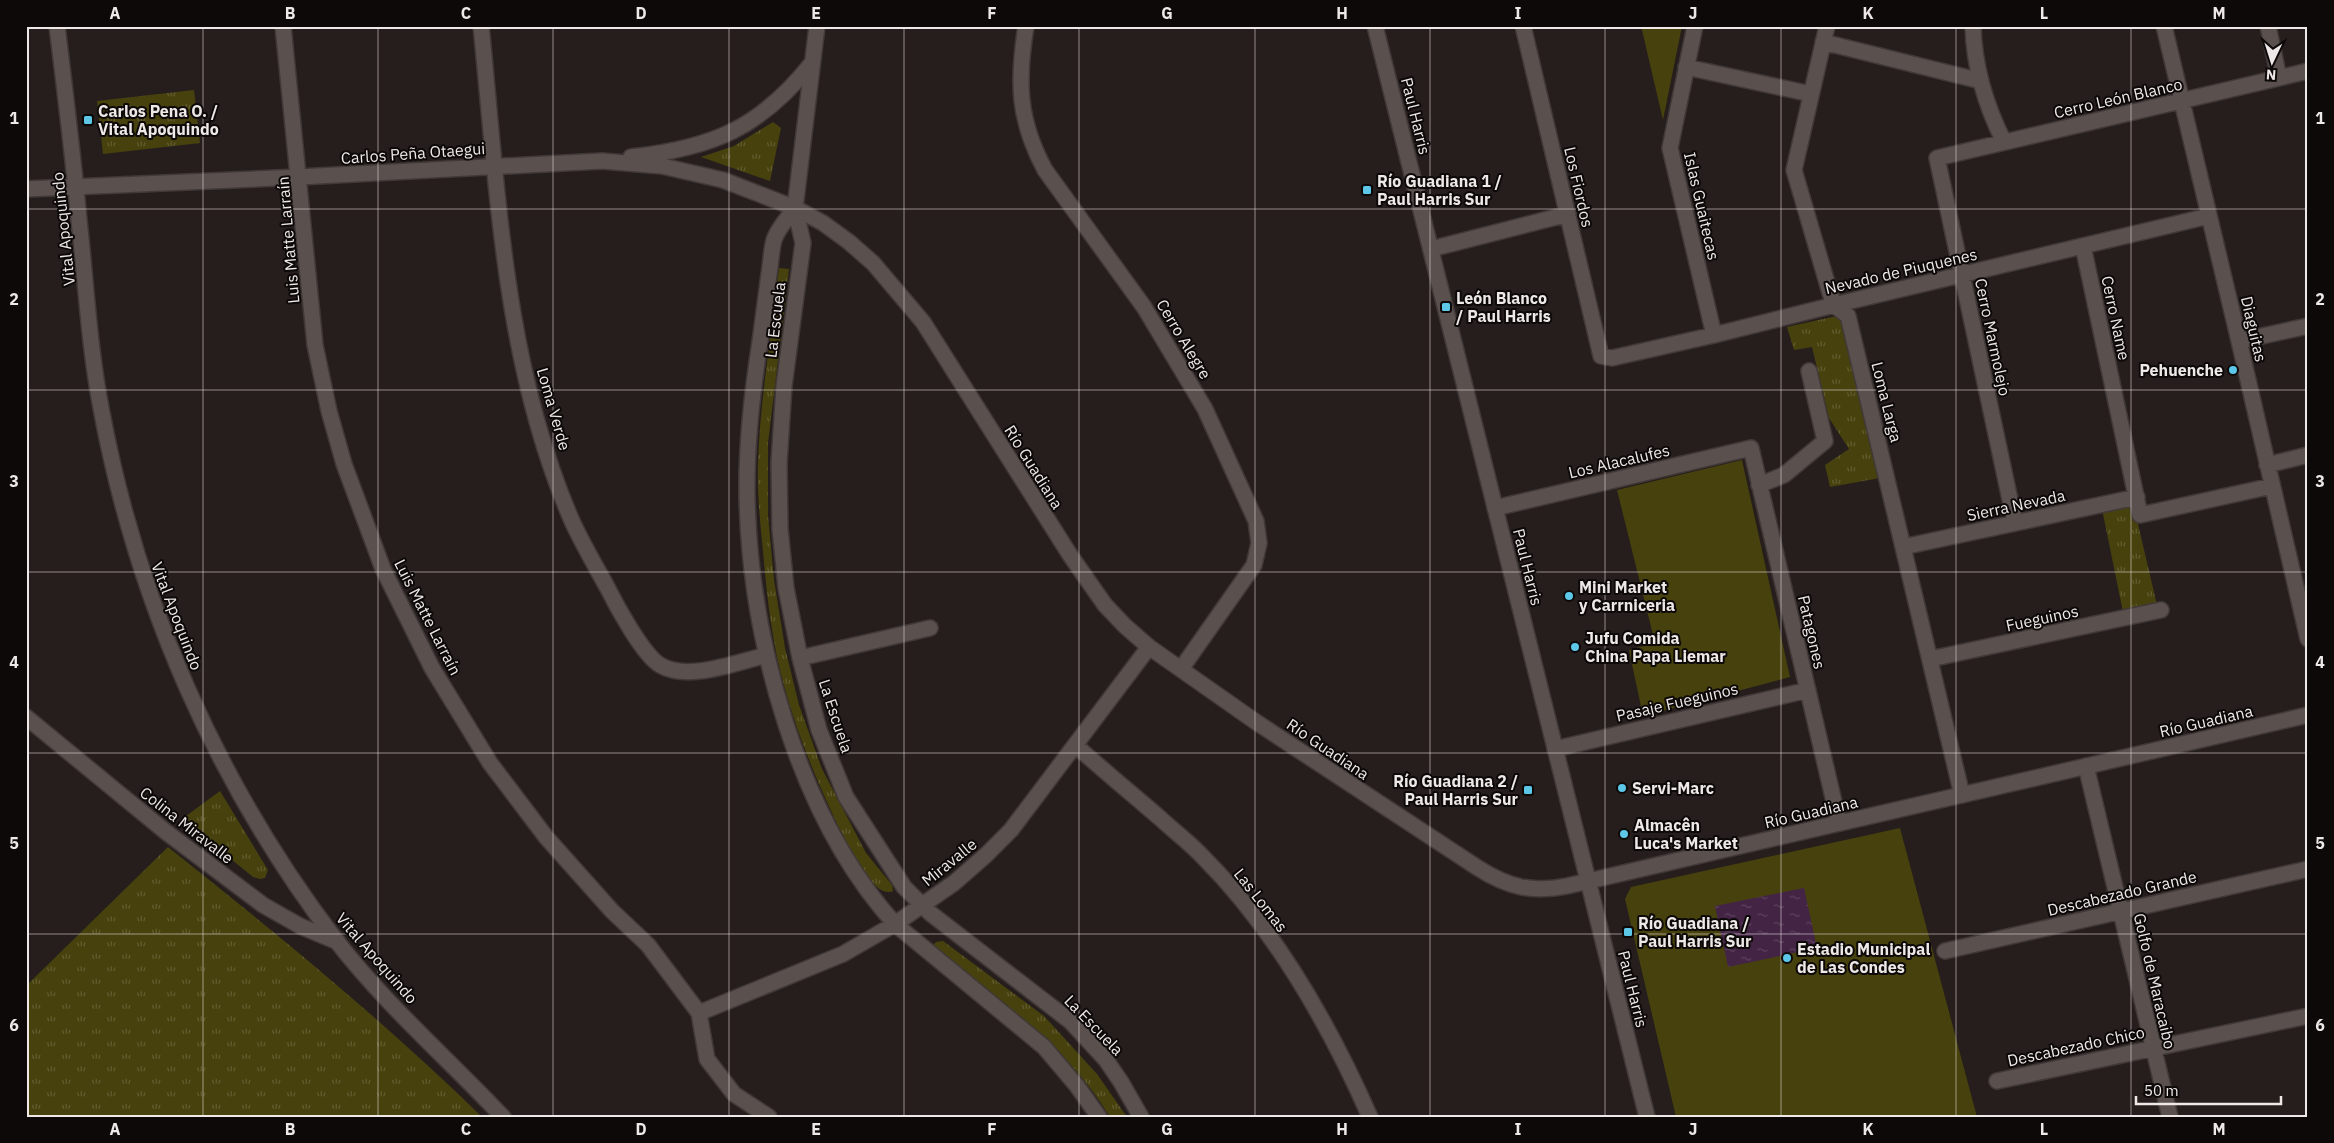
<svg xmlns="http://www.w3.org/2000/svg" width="2334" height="1143" font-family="'IBM Plex Sans',sans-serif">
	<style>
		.grass { fill: url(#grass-tufts) }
		.green { fill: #47410d }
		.water { fill: url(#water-ripples) }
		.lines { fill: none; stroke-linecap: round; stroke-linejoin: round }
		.street-casing { stroke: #403938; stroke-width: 18 }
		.secondary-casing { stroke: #403938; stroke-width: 18 }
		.street { stroke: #5a504e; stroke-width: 15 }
		.secondary { stroke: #5a504e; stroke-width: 15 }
		.grid { fill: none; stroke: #eee8e7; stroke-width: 1; stroke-opacity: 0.55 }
		.poi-dot { fill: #5dc7e8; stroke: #0c0908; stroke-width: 2 }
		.labels { text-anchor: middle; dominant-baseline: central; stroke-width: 4; stroke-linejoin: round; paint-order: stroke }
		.street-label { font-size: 16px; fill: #eee8e7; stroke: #0c0908 }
		.poi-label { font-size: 16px; font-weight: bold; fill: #eee8e7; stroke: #0c0908; text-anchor: start }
		.neatline { fill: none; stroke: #eee8e7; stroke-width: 2 }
		.grid-label { font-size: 16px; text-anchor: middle; font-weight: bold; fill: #eee8e7 }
	</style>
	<defs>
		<pattern id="grass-tufts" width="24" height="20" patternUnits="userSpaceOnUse" patternTransform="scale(1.25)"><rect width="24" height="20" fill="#47410d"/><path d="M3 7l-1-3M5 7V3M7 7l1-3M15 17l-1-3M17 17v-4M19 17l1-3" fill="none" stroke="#625c30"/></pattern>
		<pattern id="water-ripples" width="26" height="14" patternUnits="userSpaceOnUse" patternTransform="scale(1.25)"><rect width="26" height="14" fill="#432445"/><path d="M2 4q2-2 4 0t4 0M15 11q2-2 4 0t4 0" fill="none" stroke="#5e4460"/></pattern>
	</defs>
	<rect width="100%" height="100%" fill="#261e1c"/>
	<!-- grass -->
	<path class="grass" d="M194,90L200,143L103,154L97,101Z
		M773,122L781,128L770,181L701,157L734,146Z
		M779,268L789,269L768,443V515L774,580L785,648L799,705L822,769L866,853L892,885L893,891C876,899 855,858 848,846C823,796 800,743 785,689C772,644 767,597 763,551C760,522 757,492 758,464C760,398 772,333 779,268Z
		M1841,315L1880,478L1830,487L1825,465L1849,449L1829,418L1812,347L1794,350L1787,327Z
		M2133,503L2157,605L2123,612L2102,509Z
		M220,791L268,870L265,878L260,879L253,877L182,819Z
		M168,847C276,933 383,1020 482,1117H26V986Z
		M943,941L1044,1016L1097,1074L1127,1117H1110C1067,1046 998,998 934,949L933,945L936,942Z"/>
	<!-- green -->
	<path class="green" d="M1641,26H1682L1663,120Z
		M1742,460L1790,677L1643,716L1629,650L1655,643L1617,490Z
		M1900,828L1977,1117H1676L1625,899L1631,887Z"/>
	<!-- water -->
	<path class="water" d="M1804,888L1817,948L1728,967L1715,906Z"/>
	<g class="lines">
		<!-- street casing -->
		<g class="street-casing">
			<path id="street" d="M283,26L315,345L329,411L344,464L383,569L432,668L490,763L546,837L612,911L648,945L699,1013L707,1059L734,1094L769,1117
				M481,26C498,192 504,365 572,521C582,543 595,565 607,587C616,605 643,655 660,665C688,682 737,662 767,655
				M817,26L795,208L803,243L784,386L779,463L780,529L786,588L800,658L819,730L846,797L904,887L930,913L1070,1021L1106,1060L1121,1082L1141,1117
				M1026,26C1017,82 1018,120 1045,170L1144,307L1205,409L1256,521L1259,543L1254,565L1181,669
				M1523,26L1601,356L1612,358L1714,335L1834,305L2209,216
				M1695,26L1670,148L1714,335
				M1827,26L1794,170L1830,293L1834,305L1848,316L1962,795
				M1973,26C1974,67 1986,106 2004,142
				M2164,26L2239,341L2308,639
				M2268,26L2279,78
				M1823,42L1981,81
				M1686,67L1811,94
				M795,208C788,218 777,229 774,240C771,251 771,263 769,274C766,297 763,319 760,342C752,393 746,445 747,497C750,639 798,817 895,924L1044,1047L1077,1086L1099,1117
				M2083,246L2140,515L2272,486
				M1431,249L1568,214
				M2239,341L2308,326
				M2267,465L2308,455
				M1759,485L1784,475L1825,441L1809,371
				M1495,508L1751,448L1839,823
				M2015,523L1937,158L2308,71
				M1903,547L2137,497
				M800,658L930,628
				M1930,659L2161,610
				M26,717L166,832L263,905L300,926L338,942
				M1075,745C1103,770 1132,794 1161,819C1175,832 1190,843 1203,857C1276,930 1329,1024 1370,1117
				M1555,749L1808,690
				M2086,766L2170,1117
				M1945,951L2308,869
				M699,1013L843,954L895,924L954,883L986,855L1011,830L1149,647
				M1997,1081L2308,1016"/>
		</g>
		<!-- secondary casing -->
		<g class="secondary-casing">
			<path id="secondary" d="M57,26C65,91 73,155 79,220C86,283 89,346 101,408C137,602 216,782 335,939C385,1004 447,1058 503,1117
				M1375,26L1647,1117
				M631,157C713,148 760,128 812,63
				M26,189L299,177L602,161L662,166L723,180L795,208L823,223L849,242L873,263L923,322L1070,555L1105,605L1125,626L1149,647L1256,722L1478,868C1508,887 1531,893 1567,886L2308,715"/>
		</g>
		<!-- street -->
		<use href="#street" class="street"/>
		<!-- secondary -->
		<use href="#secondary" class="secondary"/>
	</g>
	<!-- grid -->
	<path class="grid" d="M203,26V1117M378,26V1117M553,26V1117M729,26V1117M904,26V1117M1079,26V1117M1255,26V1117M1430,26V1117M1605,26V1117M1781,26V1117M1956,26V1117M2131,26V1117M26,209H2308M26,390H2308M26,572H2308M26,753H2308M26,934H2308"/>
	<!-- markers -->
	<g class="poi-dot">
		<rect x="83" y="115" width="10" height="10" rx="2.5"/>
		<rect x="1362" y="185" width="10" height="10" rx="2.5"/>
		<rect x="1441" y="302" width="10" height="10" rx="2.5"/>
		<circle cx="2233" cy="370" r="5"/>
		<circle cx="1569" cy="596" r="5"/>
		<circle cx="1575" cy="647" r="5"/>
		<circle cx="1622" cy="788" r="5"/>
		<rect x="1523" y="785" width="10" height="10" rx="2.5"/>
		<circle cx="1624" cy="834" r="5"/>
		<rect x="1623" y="927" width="10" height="10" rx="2.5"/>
		<circle cx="1787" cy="958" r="5"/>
	</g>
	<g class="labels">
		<!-- street labels -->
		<g class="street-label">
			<text transform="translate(2118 98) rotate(-13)">Cerro León Blanco</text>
			<text transform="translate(1416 116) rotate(76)">Paul Harris</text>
			<text transform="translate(413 153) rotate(-4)">Carlos Peña Otaegui</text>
			<text transform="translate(1579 187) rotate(77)">Los Fiordos</text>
			<text transform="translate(1702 206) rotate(77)">Islas Guaitecas</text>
			<text transform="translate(63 229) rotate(-96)">Vital Apoquindo</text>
			<text transform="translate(288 240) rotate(-95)">Luis Matte Larraín</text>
			<text transform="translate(1901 271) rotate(-13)">Nevado de Piuquenes</text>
			<text transform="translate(2116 318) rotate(78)">Cerro Name</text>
			<text transform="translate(775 320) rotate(-83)">La Escuela</text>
			<text transform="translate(2254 329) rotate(77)">Diaguitas</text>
			<text transform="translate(1993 337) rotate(78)">Cerro Marmolejo</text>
			<text transform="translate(1184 339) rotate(59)">Cerro Alegre</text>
			<text transform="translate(1887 402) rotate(76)">Loma Larga</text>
			<text transform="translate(554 409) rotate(74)">Loma Verde</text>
			<text transform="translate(1619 461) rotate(-13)">Los Alacalufes</text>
			<text transform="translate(1034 467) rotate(58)">Río Guadiana</text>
			<text transform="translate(2016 505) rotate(-12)">Sierra Nevada</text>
			<text transform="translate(1528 567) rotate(76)">Paul Harris</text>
			<text transform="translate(177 616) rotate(69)">Vital Apoquindo</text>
			<text transform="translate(428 617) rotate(63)">Luis Matte Larraín</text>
			<text transform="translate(2042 618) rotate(-12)">Fueguinos</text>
			<text transform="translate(1812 632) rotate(77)">Patagones</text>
			<text transform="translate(1677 702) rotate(-13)">Pasaje Fueguinos</text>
			<text transform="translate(836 716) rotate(72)">La Escuela</text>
			<text transform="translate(2206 721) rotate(-13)">Río Guadiana</text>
			<text transform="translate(1328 749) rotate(34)">Río Guadiana</text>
			<text transform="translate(1811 812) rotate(-13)">Río Guadiana</text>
			<text transform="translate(187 825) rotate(38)">Colina Miravalle</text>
			<text transform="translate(949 862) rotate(-39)">Miravalle</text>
			<text transform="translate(2122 893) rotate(-13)">Descabezado Grande</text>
			<text transform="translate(1261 900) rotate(52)">Las Lomas</text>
			<text transform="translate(377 958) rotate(49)">Vital Apoquindo</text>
			<text transform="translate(2155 981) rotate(77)">Golfo de Maracaibo</text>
			<text transform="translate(1633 989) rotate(76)">Paul Harris</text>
			<text transform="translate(1094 1025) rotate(46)">La Escuela</text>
			<text transform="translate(2076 1046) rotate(-12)">Descabezado Chico</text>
		</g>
		<!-- poi labels -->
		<g class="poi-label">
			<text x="98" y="111">Carlos Pena O. /<tspan x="98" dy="18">Vital Apoquindo</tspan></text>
			<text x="1377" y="181">Río Guadiana 1 /<tspan x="1377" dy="18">Paul Harris Sur</tspan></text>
			<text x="1456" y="298">León Blanco<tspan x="1456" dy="18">/ Paul Harris</tspan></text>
			<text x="2223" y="370" text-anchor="end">Pehuenche</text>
			<text x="1579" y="587">Mini Market<tspan x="1579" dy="18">y Carrniceria</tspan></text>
			<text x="1585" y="638">Jufu Comida<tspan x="1585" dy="18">China Papa Liemar</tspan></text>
			<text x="1518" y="781" text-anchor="end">Río Guadiana 2 /<tspan x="1518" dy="18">Paul Harris Sur</tspan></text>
			<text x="1632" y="788">Servi-Marc</text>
			<text x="1634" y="825">Almacên<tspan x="1634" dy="18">Luca's Market</tspan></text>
			<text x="1638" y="923">Río Guadiana /<tspan x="1638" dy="18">Paul Harris Sur</tspan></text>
			<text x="1797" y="949">Estadio Municipal<tspan x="1797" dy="18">de Las Condes</tspan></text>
		</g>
	</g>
	<!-- border -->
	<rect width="2334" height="1143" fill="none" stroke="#0c0908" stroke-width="55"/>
	<!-- north arrow -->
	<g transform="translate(2272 62) rotate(184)" stroke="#0c0908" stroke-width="4" paint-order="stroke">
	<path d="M0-4L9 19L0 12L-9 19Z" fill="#eee8e7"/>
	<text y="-8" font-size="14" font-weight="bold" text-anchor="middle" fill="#eee8e7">N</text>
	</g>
	<!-- scale -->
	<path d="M2136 1096v8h145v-8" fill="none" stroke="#eee8e7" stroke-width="2.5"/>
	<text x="2144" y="1096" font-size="15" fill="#eee8e7" stroke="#0c0908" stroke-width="4" paint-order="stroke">50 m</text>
	<rect x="28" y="28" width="2278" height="1088" class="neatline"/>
	<g class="grid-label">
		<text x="115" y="19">A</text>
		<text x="290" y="19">B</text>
		<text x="466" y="19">C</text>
		<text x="641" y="19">D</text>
		<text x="816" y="19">E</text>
		<text x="992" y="19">F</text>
		<text x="1167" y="19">G</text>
		<text x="1342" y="19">H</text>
		<text x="1518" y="19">I</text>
		<text x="1693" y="19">J</text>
		<text x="1868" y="19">K</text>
		<text x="2044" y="19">L</text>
		<text x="2219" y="19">M</text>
		<text x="14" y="124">1</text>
		<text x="2320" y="124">1</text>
		<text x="14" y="305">2</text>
		<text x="2320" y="305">2</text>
		<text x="14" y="487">3</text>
		<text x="2320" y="487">3</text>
		<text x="14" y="668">4</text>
		<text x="2320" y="668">4</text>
		<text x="14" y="849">5</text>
		<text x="2320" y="849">5</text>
		<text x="14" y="1031">6</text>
		<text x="2320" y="1031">6</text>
		<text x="115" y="1135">A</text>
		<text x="290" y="1135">B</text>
		<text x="466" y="1135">C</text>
		<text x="641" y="1135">D</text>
		<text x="816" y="1135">E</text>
		<text x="992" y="1135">F</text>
		<text x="1167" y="1135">G</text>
		<text x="1342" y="1135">H</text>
		<text x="1518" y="1135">I</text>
		<text x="1693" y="1135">J</text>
		<text x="1868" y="1135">K</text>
		<text x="2044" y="1135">L</text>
		<text x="2219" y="1135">M</text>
	</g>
</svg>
